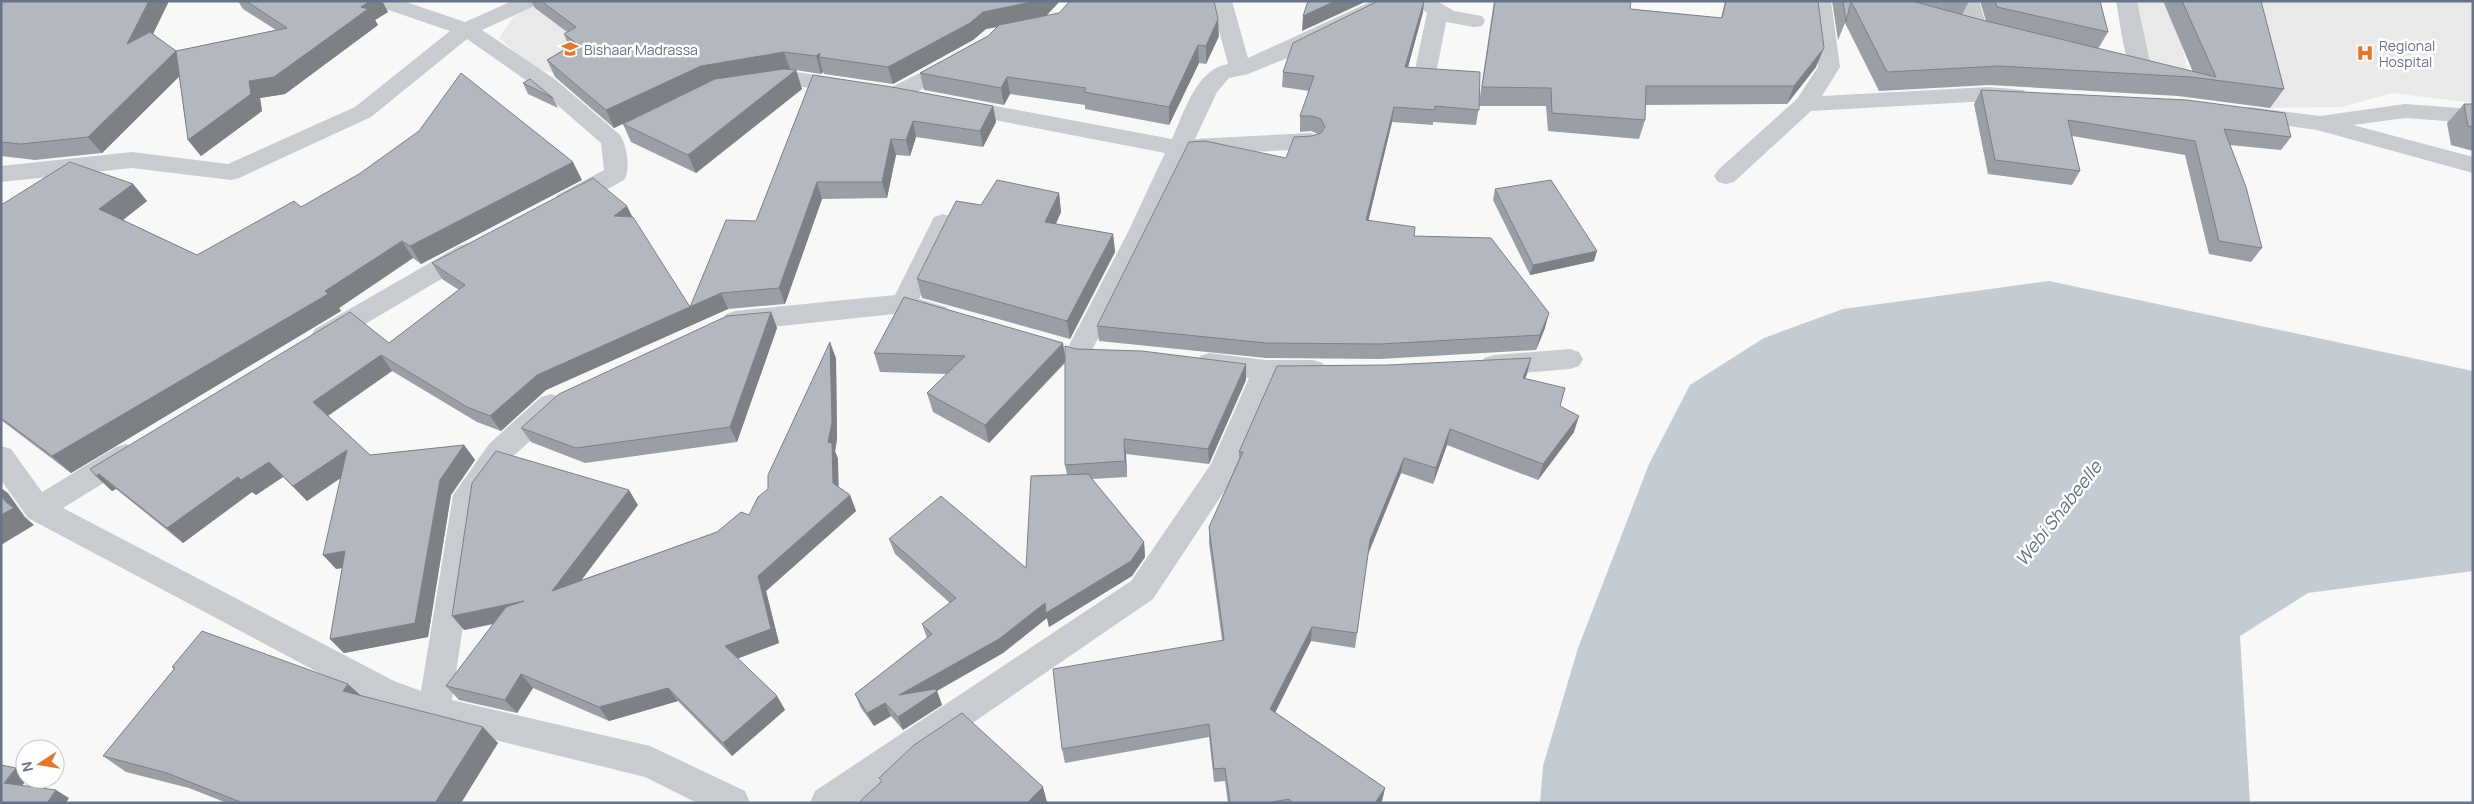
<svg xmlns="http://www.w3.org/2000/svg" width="2474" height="804" font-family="Manrope,sans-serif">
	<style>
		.built { fill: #e9e9e9; fill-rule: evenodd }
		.water { fill: #c3ccd2 }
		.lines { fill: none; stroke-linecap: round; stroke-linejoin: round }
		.minor { fill: #c8cbcf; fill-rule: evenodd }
		.wall { fill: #9a9ea5 }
		.shaded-wall { fill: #7d8186 }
		.building { fill: #b3b8c0; stroke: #7d8186 }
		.labels { text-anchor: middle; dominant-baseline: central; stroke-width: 5; stroke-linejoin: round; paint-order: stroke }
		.far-poi-label { font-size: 14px; fill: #667388; stroke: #fff; text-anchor: start }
		.water-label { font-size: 18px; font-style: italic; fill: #627583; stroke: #fff }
	</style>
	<rect width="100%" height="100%" fill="#f8f9f6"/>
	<!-- built -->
	<path class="built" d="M544,1H746L565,76L534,68L499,38L513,17Z
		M2134,1H2163L2169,16L2227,1H2473V103L2392,93L2342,107L2267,108L2152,73ZM2178,23L2265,85L2187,71Z"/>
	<!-- water -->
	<path class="water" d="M2049,281L2473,371V571L2308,593L2240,636L2250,803H1540L1543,766L1578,648L1649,464L1690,385L1764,338L1843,309Z"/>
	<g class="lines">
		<!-- minor -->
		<path class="minor" d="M371,1H403L465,22L512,1H540L537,5L482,30L556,80L620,135C627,145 631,170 624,180L575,207L566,209L557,207L554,201L557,195L604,170L601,143L540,90L467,39L371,117L239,178L231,180L132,168L1,182V166L132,152L228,164L355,107L450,31L374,5Z
			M1211,1H1232L1248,58L1372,1H1399L1396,5L1295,55L1248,74L1229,78L1217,92L1195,139L1311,133L1319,136L1323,141L1319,146L1311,149L1188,155L1152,232L1087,360L1078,363L1069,360L1065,353L1128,232L1165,153L958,113L950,111L947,106L950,101L958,99L1172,139C1184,113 1196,69 1228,64Z
			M1411,1H1437L1454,11L1482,16L1485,21L1482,26L1474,27L1446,22L1436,74L1433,79L1425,81L1417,79L1414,74L1427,13Z
			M1810,1H1831L1840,67L1822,96L1989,87L2024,90L2027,95L2024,100L2016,102L1989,101L1811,111L1734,182L1726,184L1718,182L1714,176L1718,170L1797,99L1818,67Z
			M1958,1H1979L1988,31L1985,36L1977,37L1969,36Z
			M2116,1H2137L2149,58L2155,71L2152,76L2144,78L2136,76C2122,55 2121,26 2116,1Z
			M955,55L963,57L966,62L963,67L904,99L896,101L888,99L885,94L888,89Z
			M790,71L847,80L855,82L858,87L855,92L847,94L790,85L761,90L753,88L750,83L753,78Z
			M2405,104L2473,109V123L2405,118L2353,125L2473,157V173L2317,130L2250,121L2242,119L2239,114L2242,109L2250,107L2320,116Z
			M943,214L952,217L955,223L919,299L946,307L950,314L946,321L937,324L904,313L735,331L726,328L722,321L726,314L735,311L895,295L934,217Z
			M468,243L477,246L481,252L477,258L333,343L324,346L315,343L311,336L315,329L459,246Z
			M1570,349L1579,352L1583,359L1579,366L1570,369L1494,375L1484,372L1481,365L1484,358L1494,355Z
			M1209,353L1266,360H1313L1323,363L1326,370L1323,377L1313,380H1275L1233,478L1153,599L856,803H810L815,791L1131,581L1211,464L1249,378L1200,370L1196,363L1200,356Z
			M551,394L561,397L565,405L561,413L509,460L482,498L452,700L650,746L745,791L750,803H697L645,777L422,722L372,701L28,518L1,480V446L11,449L42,492L116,447L126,444L136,447L140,455L136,463L63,508L394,681L421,691L453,495L489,444L541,397Z"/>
	</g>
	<!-- wall -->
	<path class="wall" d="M1,1H169L153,34L176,51L276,30L243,9L238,1H382L388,12L375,20L378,25L285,94L260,98L262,111L201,156L188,140L179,76L102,153L35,160L1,156Z
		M531,1H1060L1046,16L1219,36L1206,64L1199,63L1169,125L1085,109V105L1010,94L1004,105L924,90L920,73L988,36L998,27L986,29L973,40L893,84L824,74L823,72L821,74L789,69L796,70L802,89L696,173L631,142L623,124L685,94L614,128L555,77L547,60L569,46L564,34L567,32L535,8Z
		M1494,1L1630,9L1721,18L1725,1H1818L1816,67L1787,104L1645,105V120L1639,139L1548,131L1546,106H1479L1476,125L1433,122V125L1392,122L1368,220L1414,236L1545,328L1536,350L1380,359L1266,358L1099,341L1097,326L1286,158L1312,136L1318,134L1311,131L1300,132V116L1309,91L1282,87L1283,72L1423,12L1408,67L1479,103Z
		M1832,1H1969L1962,15L1986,21L1980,1H2100L2108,32L2098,49L2193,72L2163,1H2261L2284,89L2270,108L2178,96L1989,85L1879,91L1845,23L1838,40Z
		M813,75L993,106L996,122L983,147L916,137L910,156L896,155L887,198L822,199L785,304L728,309L546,390L501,431L477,422L392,371L328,416L370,455L464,445L475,460L451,495L428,637L344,653L330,639L342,568L336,569L340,478L307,501L283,477L256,495L252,492L183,543L116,489L112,491L96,476L389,343L459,290L442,279L432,263L632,217L690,307L756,221Z
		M523,83L553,98L558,108L528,94Z
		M1981,90L2291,137L2281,150L2230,145L2262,248L2251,262L2209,254L2185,155L2072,136L2080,171L2072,185L1988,174L1974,104Z
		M2464,104H2473V151L2451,145L2447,123Z
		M582,180L421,264L413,258L339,308L341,311L71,473L1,420V205L133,184L147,201L123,220L197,255L301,207Z
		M1495,189L1594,261L1530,275L1493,200Z
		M1059,193L1061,212L1056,224L1113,234L1115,252L1070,339L922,298L917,279L981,205Z
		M771,312L777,328L737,442L585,463L531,442L521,428Z
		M1076,349L1246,380L1209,464L1126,454L1127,477L1092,479L1144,542L1145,557L1132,576L1049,627L1047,618L1003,653L937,691L942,705L903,730L891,716L874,726L861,708L855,694L927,638L922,624L950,603L895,554L889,539L1026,568L1067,475L1065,465V363L989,443L933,412L927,393L947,374L880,372L874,353L1065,355Z
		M836,358L837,439L835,451L838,459V487L850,495L856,511L766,591L779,643L737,659L777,696L785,710L732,756L678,701L609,721L533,688L517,713L459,700L446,686L493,624L464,630L638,505L581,580L717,532L749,515L768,489Z
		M1527,374L1525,378L1560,406L1574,432L1538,480L1447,445L1433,484L1401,473L1368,555L1355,648L1311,641L1275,712L1385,788L1382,801L1381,803H1228L1225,781L1214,782L1209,737L1065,763L1062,749L1222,640L1209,543V527L1239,459V452Z
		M172,667L360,695L498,743L461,803H227L189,788L126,772L103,756L174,669Z"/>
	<!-- shaded-wall -->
	<path class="shaded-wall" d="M149,1H169L140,60L127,44Z
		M370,1H382L388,12L375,20L378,25L285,94L260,98L262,111L201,156L188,140L249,81Z
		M1036,1H1060L1045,17L986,29L973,40L893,84L888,67L983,12Z
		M1335,1H1367L1302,31L1303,16Z
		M1424,1L1423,12L1404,82L1405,67Z
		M1218,19L1219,36L1206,64V46Z
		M1198,45L1199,63L1169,125V107Z
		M1824,48L1816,67L1787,104L1794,86Z
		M176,51L188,68L102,153L88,137Z
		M784,52L790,69L707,83L614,128L606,110L701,66Z
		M820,53L819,57L823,72L821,74L816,56Z
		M796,70L802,89L696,173L688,155Z
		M1007,77L1010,94L1004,105L1001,88Z
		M993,106L996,122L983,147L980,131Z
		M1394,107L1392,122L1365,235L1366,220Z
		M913,121L916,137L910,156L906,140Z
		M891,139L896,155L887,198L882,182Z
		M573,162L582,180L421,264L410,246Z
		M817,182L822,199L785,304L779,288Z
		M133,184L147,201L114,227L99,209Z
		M1059,193L1061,212L1048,240L1045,222Z
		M627,206L635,222L614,216Z
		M1113,234L1115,252L1070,339L1067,321Z
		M402,241L413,258L339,308L341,311L71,473L52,456L325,291Z
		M1597,251L1594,261L1530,275L1533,265Z
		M721,293L728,309L546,390L501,431L490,416L537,375Z
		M771,312L777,328L737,442L730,427Z
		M1549,313L1545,328L1536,350L1540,335Z
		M830,342L836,358L837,439L835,451L838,459L839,498L833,483L828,442Z
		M1063,343L1066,361L989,443L985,425Z
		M381,355L392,371L326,417L313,402Z
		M1531,358L1527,374L1519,394L1523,378Z
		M1246,364V380L1209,464L1208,449Z
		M1579,416L1574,432L1538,480L1543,464Z
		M1450,429L1447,445L1433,484L1436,468Z
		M1124,439L1126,454L1127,477L1125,461Z
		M464,445L475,460L451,495L428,637L344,653L330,639Z
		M347,450L360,465L307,501L293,486Z
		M1404,458L1401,473L1367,556L1370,540Z
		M269,462L283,477L256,495L252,492L183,543L167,528L238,477Z
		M99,474L116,489L112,491L96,476Z
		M1,488L8,493L25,517L34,525L1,545V515L6,502L1,496Z
		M629,490L638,505L562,606L552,591Z
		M850,495L856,511L766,591L779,643L733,660L725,646L758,576Z
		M1144,542L1145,557L1132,576L1049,627L1047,618L1003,653L905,709L899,695L1045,603Z
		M345,551L359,565L336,569L323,555Z
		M524,601L535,615L464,630L452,616Z
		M1312,627L1311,641L1270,723V709Z
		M521,674L533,688L517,713L505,700Z
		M348,684L366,700L343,691Z
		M668,688L678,701L609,721L599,707Z
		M937,691L942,705L903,730L898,717Z
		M777,696L785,710L732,756L723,743Z
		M885,703L891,716L874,726L867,713Z
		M483,727L498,743L461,803H435Z
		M16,768L25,773V779H27L18,791L4,783Z
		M1043,787L1047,802L1046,803H1027Z
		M1385,788L1382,801L1381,803H1375Z
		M56,790L69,798L66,803H47Z"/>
	<!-- building -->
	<path class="building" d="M1,1H149L127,44L150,32L176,51L287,28L246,1H370L361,7L368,9L274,77L249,81L251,94L188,140L176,51L88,137L21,144L1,142Z
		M541,1H1036L983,12L970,23L888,67L819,57L820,53L816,56L784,52L701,66L606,110L547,60L576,43L564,34L576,27Z
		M1070,1H1214L1218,19L1206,46L1198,45L1169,107L1084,92L1086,88L1007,77L1001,88L920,73L988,36L999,25L1059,13Z
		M1308,1H1335L1303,16Z
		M1378,1H1424L1405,67L1480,72L1479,110L1435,106V110L1394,107L1366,220L1415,227L1414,236L1491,238L1549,313L1540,335L1381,344L1266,343L1097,326L1189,142L1205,141L1286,158L1294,137L1312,136L1321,133L1325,127L1321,119L1312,116H1300L1314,76L1283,72L1293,43Z
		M1495,1H1631L1630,9L1722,18L1726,1H1818L1824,48L1794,86H1646L1645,120L1552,113L1551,88L1482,87Z
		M1843,1H1912L1978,19L2216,77L2182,1H2261L2284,89L2191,77L1999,66L1887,72L1851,1L1846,22Z
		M1995,1H2100L2108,32L1997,7Z
		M784,69L796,70L688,155L623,124L715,79Z
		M461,73L573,162L410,246L402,241L325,291L328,294L52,456L1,418V205L70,162L133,184L99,209L197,255L294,201L301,207L359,174L419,131Z
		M813,75L892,87L993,106L980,131L913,121L906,140L891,139L882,182H817L779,288L721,293L537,375L490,416L467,407L381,355L313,402L370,455L464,445L440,480L415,623L330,639L345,551L323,555L347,450L293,486L269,462L241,480L238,477L167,528L99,474L96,476L90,469L350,312L389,343L465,285L432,263L593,178L627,206L614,216L633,217L690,307L726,220L756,221Z
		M530,79L553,98L523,83Z
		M1981,90L2187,100L2285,113L2291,137L2224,129L2246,187L2262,248L2219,241L2195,141L2068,120L2080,171L1995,160Z
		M2464,104H2473V127L2468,126Z
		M997,180L1059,193L1045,222L1113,234L1067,321L917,279L956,201L981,205Z
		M1551,180L1597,251L1533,265L1495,189Z
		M904,297L1063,343L985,425L927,393L965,356L874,353Z
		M771,312L730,427L576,448L521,428L559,394L727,316Z
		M830,342L832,423L828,442L832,443L833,483L850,495L758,576L771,629L725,646L777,696L723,743L668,688L599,707L521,674L505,700L446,686L506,607L524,601L452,616L472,483L496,451L629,490L552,591L717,532L741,512L749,515L758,497L768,489V475Z
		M1065,346L1076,349L1142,351L1246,364L1208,449L1124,439L1125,461L1065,465Z
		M1531,358L1523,378L1565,388L1560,406L1579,416L1543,464L1450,429L1436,468L1404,458L1370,540L1357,633L1312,627L1270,709L1385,788L1375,803H1293L1289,799L1267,803H1230L1225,768L1214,769L1209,724L1062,749L1053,669L1224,640L1209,527L1243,452H1239L1277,366L1388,365Z
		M1088,474L1144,542L1131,561L1046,613L1045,603L999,639L899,695L935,689L937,691L898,717L885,703L867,713L855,694L932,634L922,624L956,598L889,539L941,496L1026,568L1031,476Z
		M1,496L6,502L14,508L1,515Z
		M202,631L348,684L343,691L483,727L435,803H243L167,773L103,756L175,668L172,667Z
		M962,713L1043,787L1027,803H858L882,781L879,778L914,745Z
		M1,765L16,768L4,783L56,790L47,803H1Z"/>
	<!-- icons -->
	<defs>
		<g id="school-bare" transform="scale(1.35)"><path d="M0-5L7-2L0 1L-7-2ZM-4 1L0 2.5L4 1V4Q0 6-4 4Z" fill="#ea7324" stroke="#fff" stroke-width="2.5" paint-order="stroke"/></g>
		<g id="hospital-bare" transform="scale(1.35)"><path d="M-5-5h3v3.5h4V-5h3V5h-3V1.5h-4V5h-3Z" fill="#ea7324" stroke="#fff" stroke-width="2.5" paint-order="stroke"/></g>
	</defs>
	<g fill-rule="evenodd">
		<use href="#school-bare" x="570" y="49"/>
		<use href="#hospital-bare" x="2365" y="53"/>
	</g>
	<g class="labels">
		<!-- far-poi labels -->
		<g class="far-poi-label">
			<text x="2379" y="45">Regional<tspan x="2379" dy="16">Hospital</tspan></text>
			<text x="584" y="49">Bishaar Madrassa</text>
		</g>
		<!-- water labels -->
		<g class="water-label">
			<text transform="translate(2058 513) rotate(-52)">Webi Shabeelle</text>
		</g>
	</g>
	<!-- border -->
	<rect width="2474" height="804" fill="none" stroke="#667388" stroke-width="5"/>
	<!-- north arrow -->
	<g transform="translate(40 764) rotate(258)"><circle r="24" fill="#ffffff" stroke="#c2c7cf"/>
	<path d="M0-4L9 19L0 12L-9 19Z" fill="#ea7324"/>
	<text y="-8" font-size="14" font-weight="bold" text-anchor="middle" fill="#667388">N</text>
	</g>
</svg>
